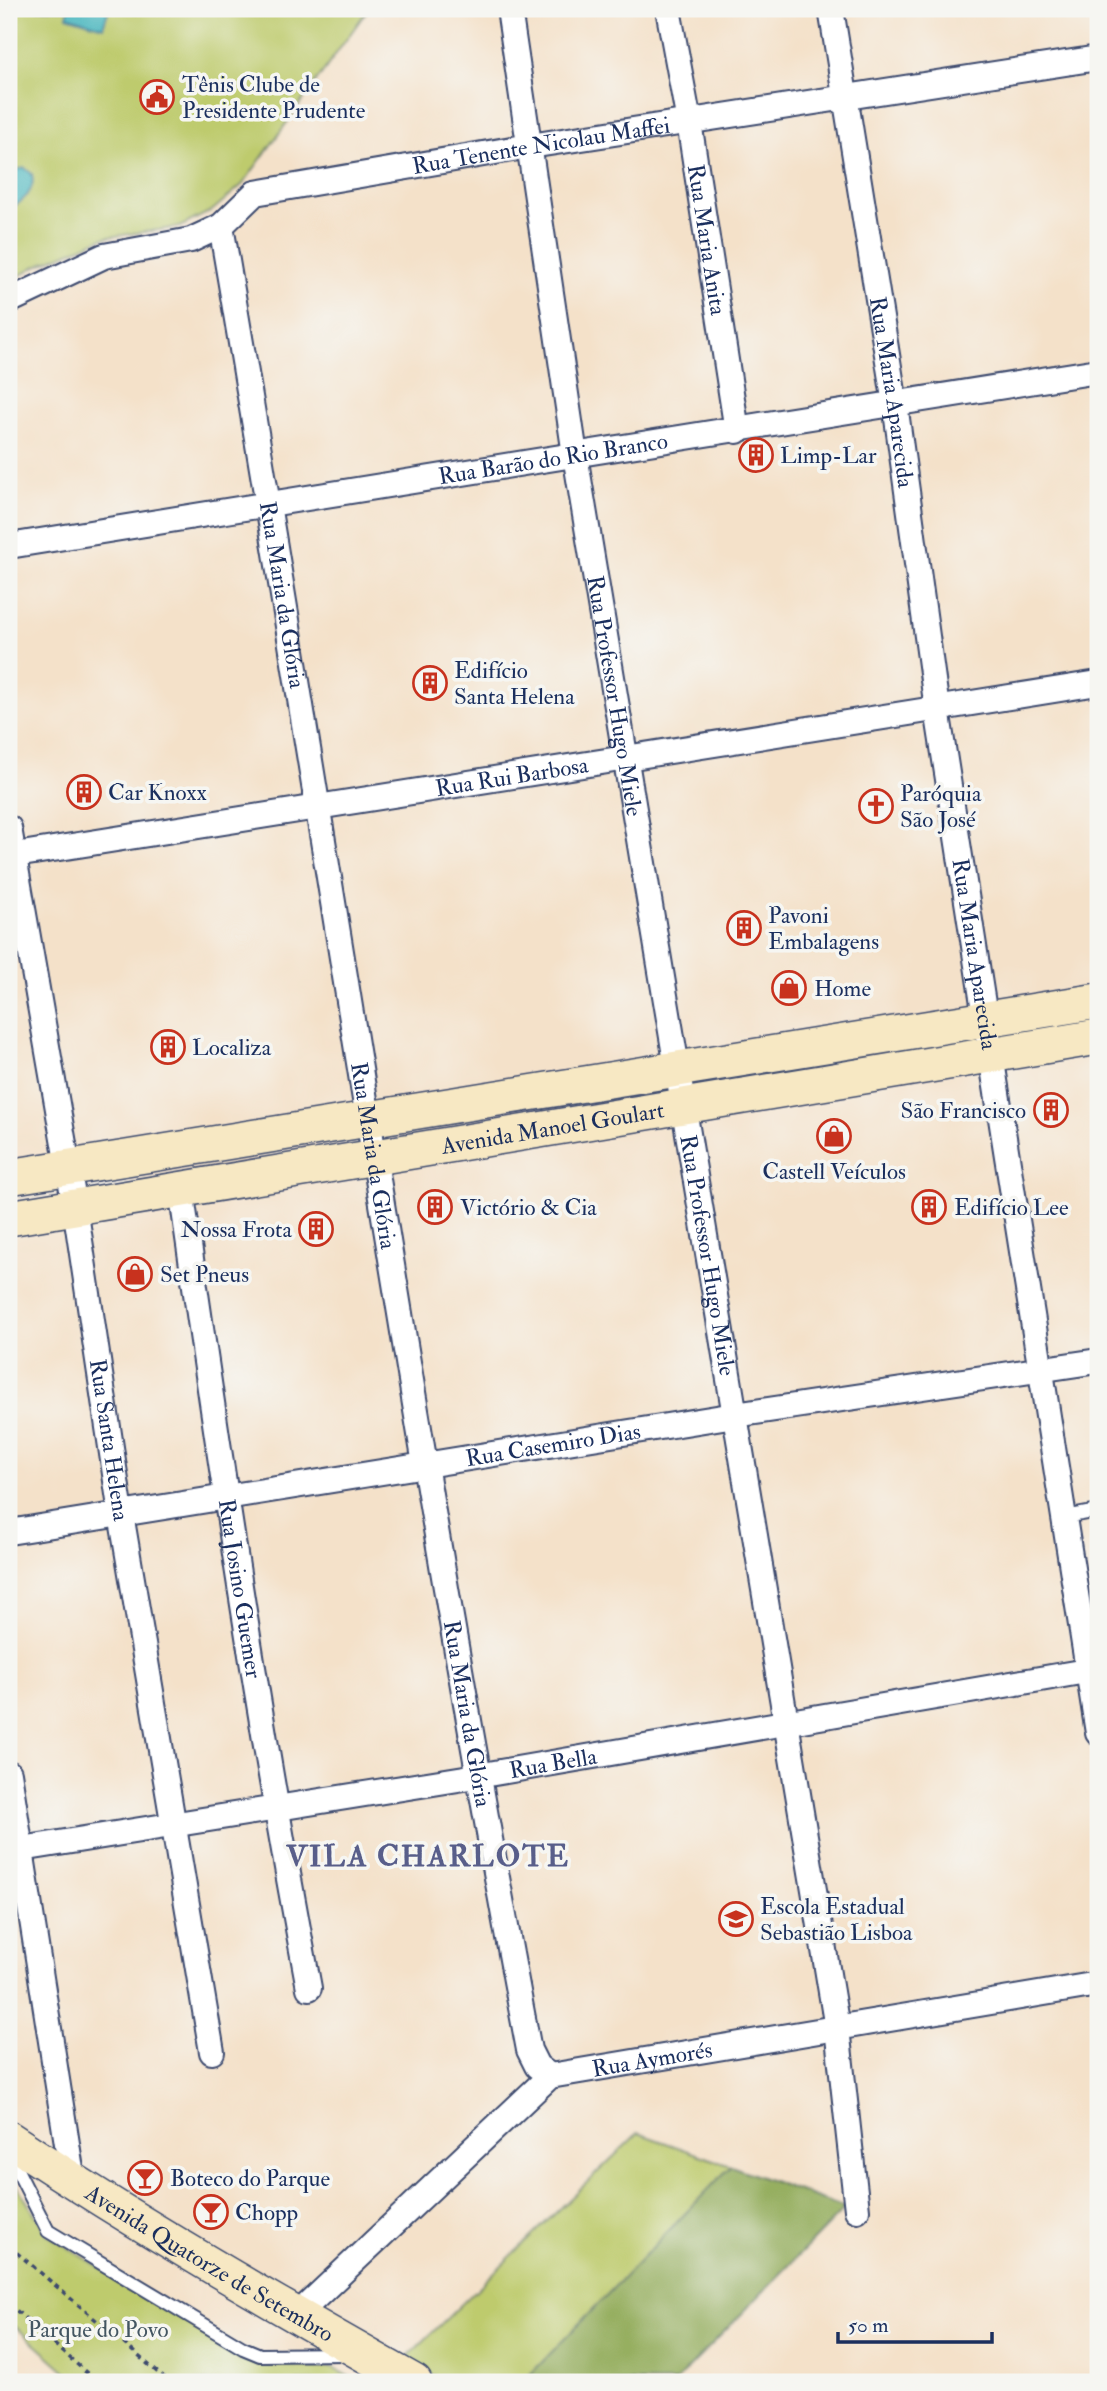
<svg xmlns="http://www.w3.org/2000/svg" width="1107" height="2391" font-family="'IM FELL Double Pica',serif">
	<style>
		.green { fill: #becb6d; stroke: #6c7d66; stroke-width: 2 }
		.forest { fill: #96af60; stroke: #586f5f; stroke-width: 2 }
		.water { fill: #47b6be; stroke: #31728e; stroke-width: 2 }
		.lines { fill: none; stroke-linecap: round; stroke-linejoin: round }
		.lane-casing { stroke: #3c4a6e; stroke-width: 16 }
		.street-casing { stroke: #3c4a6e; stroke-width: 28 }
		.secondary-casing { stroke: #3c4a6e; stroke-width: 38 }
		.path { stroke: #3c4a6e; stroke-width: 3.5; stroke-dasharray: 5 5; stroke-linecap: butt }
		.lane { stroke: #fff; stroke-width: 12 }
		.street { stroke: #fff; stroke-width: 24 }
		.secondary { stroke: #f7e8c3; stroke-width: 35 }
		.labels { text-anchor: middle; dominant-baseline: central; stroke-width: 7; stroke-linejoin: round; paint-order: stroke }
		.poi-label { font-size: 23px; fill: #1b2f5e; stroke: #f6f6f2; text-anchor: start }
		.street-label { font-size: 23px; fill: #1b2f5e; stroke: #f6f6f2 }
		.park-label { font-size: 23px; fill: #445662; stroke: #f6f6f2 }
		.district-label { font-size: 30px; font-weight: bold; letter-spacing: 2px; fill: #585e8a; stroke: #f6f6f2 }
	</style>
	<rect width="100%" height="100%" fill="#f6f6f2"/>
	<filter id="ink" filterUnits="userSpaceOnUse"><feTurbulence type="fractalNoise" baseFrequency=".0143" numOctaves="2"/><feDisplacementMap in="SourceGraphic" scale="14" xChannelSelector="R" yChannelSelector="G"/><feConvolveMatrix kernelMatrix="1 2 1 2 8 2 1 2 1" color-interpolation-filters="sRGB"/></filter>
	<filter id="wash" filterUnits="userSpaceOnUse"><feTurbulence type="fractalNoise" baseFrequency=".00686" numOctaves="4" result="noise"/><feDisplacementMap in="SourceGraphic" scale="28" xChannelSelector="R" yChannelSelector="G"/><feGaussianBlur stdDeviation="1.57" result="paint"/><feColorMatrix in="noise" values="0 0 0 0 0 0 0 0 0 0 0 0 0 0 0 0 0 1.4 0 .05"/><feComposite in="paint" operator="in"/></filter>
	<g filter="url(#wash)">
		<rect width="100%" height="100%" fill="#f4e1c9"/>
		<!-- green -->
		<path class="green" d="M9,9H368L243,184L213,210L180,227L102,238L34,267L9,282Z
			M638,2133L731,2166L523,2382H446L405,2359Z
			M9,2173L48,2235L258,2365L333,2368L359,2382H78L9,2321Z"/>
		<!-- forest -->
		<path class="forest" d="M731,2166L845,2208L675,2382H523Z"/>
		<!-- water -->
		<path class="water" d="M69,9H109L103,27L67,16Z
			M25,168L32,174C36,191 23,201 9,210V171Z"/>
	</g>
	<g filter="url(#ink)">
		<g class="lines">
			<!-- lane casing -->
			<g class="lane-casing">
				<path id="lane" d="M1065,1517L1098,1511
					M9,2154L48,2231L243,2348L260,2355L346,2354"/>
			</g>
			<!-- street casing -->
			<g class="street-casing">
				<g id="street">
					<path id="s1" d="M509,9L575,455L837,2028L857,2210"/>
					<path id="s2" d="M668,9L689,122L737,431"/>
					<path id="s3" d="M831,9L895,404L937,709L991,1055L1098,1733"/>
					<path id="s4" d="M221,226C326,833 414,1444 529,2050L537,2066L550,2076"/>
					<path id="s5" d="M9,301L104,256L191,240L221,226L255,193L530,146L1098,58"/>
					<path id="s6" d="M9,546C372,485 735,431 1098,371"/>
					<path id="s7" d="M9,828L75,1207L121,1514L212,2052"/>
					<path id="s8" d="M9,856L1098,683"/>
					<path id="s9" d="M181,1189C219,1456 259,1723 309,1988"/>
					<path id="s10" d="M9,1532L735,1415L1098,1361"/>
					<path d="M9,1773L73,2182"/>
					<path id="s11" d="M9,1851L477,1776L1098,1669"/>
					<path id="s12" d="M296,2316L550,2076L1098,1984"/>
				</g>
			</g>
			<!-- secondary casing -->
			<g class="secondary-casing">
				<g id="secondary">
					<path d="M9,1177L1098,1001"/>
					<path id="s13" d="M9,1218L1098,1037"/>
					<path id="s14" d="M9,2139C140,2226 277,2305 414,2382"/>
				</g>
			</g>
			<!-- path -->
			<path class="path" d="M9,2246L169,2382
				M9,2304L97,2382"/>
			<!-- lane -->
			<use href="#lane" class="lane"/>
			<!-- street -->
			<use href="#street" class="street"/>
			<!-- secondary -->
			<use href="#secondary" class="secondary"/>
		</g>
	</g>
	<!-- icons -->
	<defs>
		<g id="civic-ring" transform="scale(1.75)"><circle r="9.5" fill="#f6f6f2" stroke="#c8321e" stroke-width="1.5"/><path d="M-.6-6.5H3V-4.5H.6V-3L4-1V1h2V6H-6V1h2V-1L-.6-3ZM-1.2 2.5V6h2.4V2.5Z" fill="#c8321e"/></g>
		<g id="building-ring" transform="scale(1.75)"><circle r="9.5" fill="#f6f6f2" stroke="#c8321e" stroke-width="1.5"/><path d="M-4-6H4V6H1V3H-1V6H-4ZM-2.5-4.3h1.7v1.8h-1.7ZM.8-4.3h1.7v1.8H.8ZM-2.5-1h1.7V.8h-1.7ZM.8-1h1.7V.8H.8Z" fill="#c8321e"/></g>
		<g id="church-ring" transform="scale(1.75)"><circle r="9.5" fill="#f6f6f2" stroke="#c8321e" stroke-width="1.5"/><path d="M-1.2-6h2.4v3.5h3.3v2.4h-3.3V6h-2.4V-.1h-3.3v-2.4h3.3Z" fill="#c8321e"/></g>
		<g id="shop-ring" transform="scale(1.75)"><circle r="9.5" fill="#f6f6f2" stroke="#c8321e" stroke-width="1.5"/><path d="M-5-2.5h2.3a2.7 3.5 0 0 1 5.4 0H5L5.5 6h-11ZM-1.5-2.5h3a1.5 2.3 0 0 0-3 0Z" fill="#c8321e"/></g>
		<g id="school-ring" transform="scale(1.75)"><circle r="9.5" fill="#f6f6f2" stroke="#c8321e" stroke-width="1.5"/><path d="M0-5L7-2L0 1L-7-2ZM-4 1L0 2.5L4 1V4Q0 6-4 4Z" fill="#c8321e"/></g>
		<g id="bar-ring" transform="scale(1.75)"><circle r="9.5" fill="#f6f6f2" stroke="#c8321e" stroke-width="1.5"/><path d="M-6-5H6L.8 .8V4.5H3.5V6h-7V4.5H-.8V.8Z" fill="#c8321e"/></g>
	</defs>
	<g fill-rule="evenodd">
		<use href="#civic-ring" x="157" y="97"/>
		<use href="#building-ring" x="756" y="455"/>
		<use href="#building-ring" x="430" y="683"/>
		<use href="#building-ring" x="84" y="792"/>
		<use href="#church-ring" x="876" y="806"/>
		<use href="#building-ring" x="744" y="928"/>
		<use href="#shop-ring" x="789" y="988"/>
		<use href="#building-ring" x="168" y="1047"/>
		<use href="#building-ring" x="1051" y="1110"/>
		<use href="#shop-ring" x="834" y="1136"/>
		<use href="#building-ring" x="435" y="1207"/>
		<use href="#building-ring" x="929" y="1207"/>
		<use href="#building-ring" x="316" y="1229"/>
		<use href="#shop-ring" x="135" y="1274"/>
		<use href="#school-ring" x="736" y="1919"/>
		<use href="#bar-ring" x="145" y="2178"/>
		<use href="#bar-ring" x="211" y="2212"/>
	</g>
	<g class="labels">
		<!-- poi labels -->
		<g class="poi-label">
			<text x="182" y="84">Tênis Clube de<tspan x="182" dy="26">Presidente Prudente</tspan></text>
			<text x="780" y="455">Limp-Lar</text>
			<text x="454" y="670">Edifício<tspan x="454" dy="26">Santa Helena</tspan></text>
			<text x="108" y="792">Car Knoxx</text>
			<text x="900" y="793">Paróquia<tspan x="900" dy="26">São José</tspan></text>
			<text x="768" y="915">Pavoni<tspan x="768" dy="26">Embalagens</tspan></text>
			<text x="814" y="988">Home</text>
			<text x="192" y="1047">Localiza</text>
			<text x="1026" y="1110" text-anchor="end">São Francisco</text>
			<text x="834" y="1171" text-anchor="middle">Castell Veículos</text>
			<text x="460" y="1207">Victório &amp; Cia</text>
			<text x="954" y="1207">Edifício Lee</text>
			<text x="292" y="1229" text-anchor="end">Nossa Frota</text>
			<text x="160" y="1274">Set Pneus</text>
			<text x="760" y="1906">Escola Estadual<tspan x="760" dy="26">Sebastião Lisboa</tspan></text>
			<text x="170" y="2178">Boteco do Parque</text>
			<text x="235" y="2212">Chopp</text>
		</g>
		<!-- street labels -->
		<g class="street-label">
			<text stroke="none"><textPath href="#s5" startOffset="564">Rua Tenente Nicolau Maffei</textPath></text>
			<text stroke="none"><textPath href="#s2" startOffset="234">Rua Maria Anita</textPath></text>
			<text stroke="none"><textPath href="#s3" startOffset="388">Rua Maria Aparecida</textPath></text>
			<text stroke="none"><textPath href="#s6" startOffset="551">Rua Barão do Rio Branco</textPath></text>
			<text stroke="none"><textPath href="#s4" startOffset="374">Rua Maria da Glória</textPath></text>
			<text stroke="none"><textPath href="#s1" startOffset="695">Rua Professor Hugo Miele</textPath></text>
			<text stroke="none"><textPath href="#s8" startOffset="509">Rua Rui Barbosa</textPath></text>
			<text stroke="none"><textPath href="#s3" startOffset="956">Rua Maria Aparecida</textPath></text>
			<text stroke="none"><textPath href="#s13" startOffset="551">Avenida Manoel Goulart</textPath></text>
			<text stroke="none"><textPath href="#s4" startOffset="942">Rua Maria da Glória</textPath></text>
			<text stroke="none"><textPath href="#s1" startOffset="1262">Rua Professor Hugo Miele</textPath></text>
			<text stroke="none"><textPath href="#s7" startOffset="620">Rua Santa Helena</textPath></text>
			<text stroke="none"><textPath href="#s10" startOffset="551">Rua Casemiro Dias</textPath></text>
			<text stroke="none"><textPath href="#s9" startOffset="404">Rua Josino Guemer</textPath></text>
			<text stroke="none"><textPath href="#s4" startOffset="1508">Rua Maria da Glória</textPath></text>
			<text stroke="none"><textPath href="#s11" startOffset="551">Rua Bella</textPath></text>
			<text stroke="none"><textPath href="#s12" startOffset="453">Rua Aymorés</textPath></text>
			<text stroke="none"><textPath href="#s14" startOffset="236">Avenida Quatorze de Setembro</textPath></text>
		</g>
		<!-- park labels -->
		<g class="park-label">
			<text x="98" y="2329">Parque do Povo</text>
		</g>
		<!-- district labels -->
		<g class="district-label">
			<text x="428" y="1856">VILA CHARLOTE</text>
		</g>
	</g>
	<!-- margin -->
	<rect width="1107" height="2391" fill="none" stroke="#f6f6f2" stroke-width="35"/>
	<!-- scale -->
	<path d="M838 2332v10h154v-10" fill="none" stroke="#1b2f5e" stroke-width="3.5"/>
	<text x="848" y="2332" font-size="21" fill="#1b2f5e" stroke="#f6f6f2" stroke-width="5" paint-order="stroke">50 m</text>
</svg>
